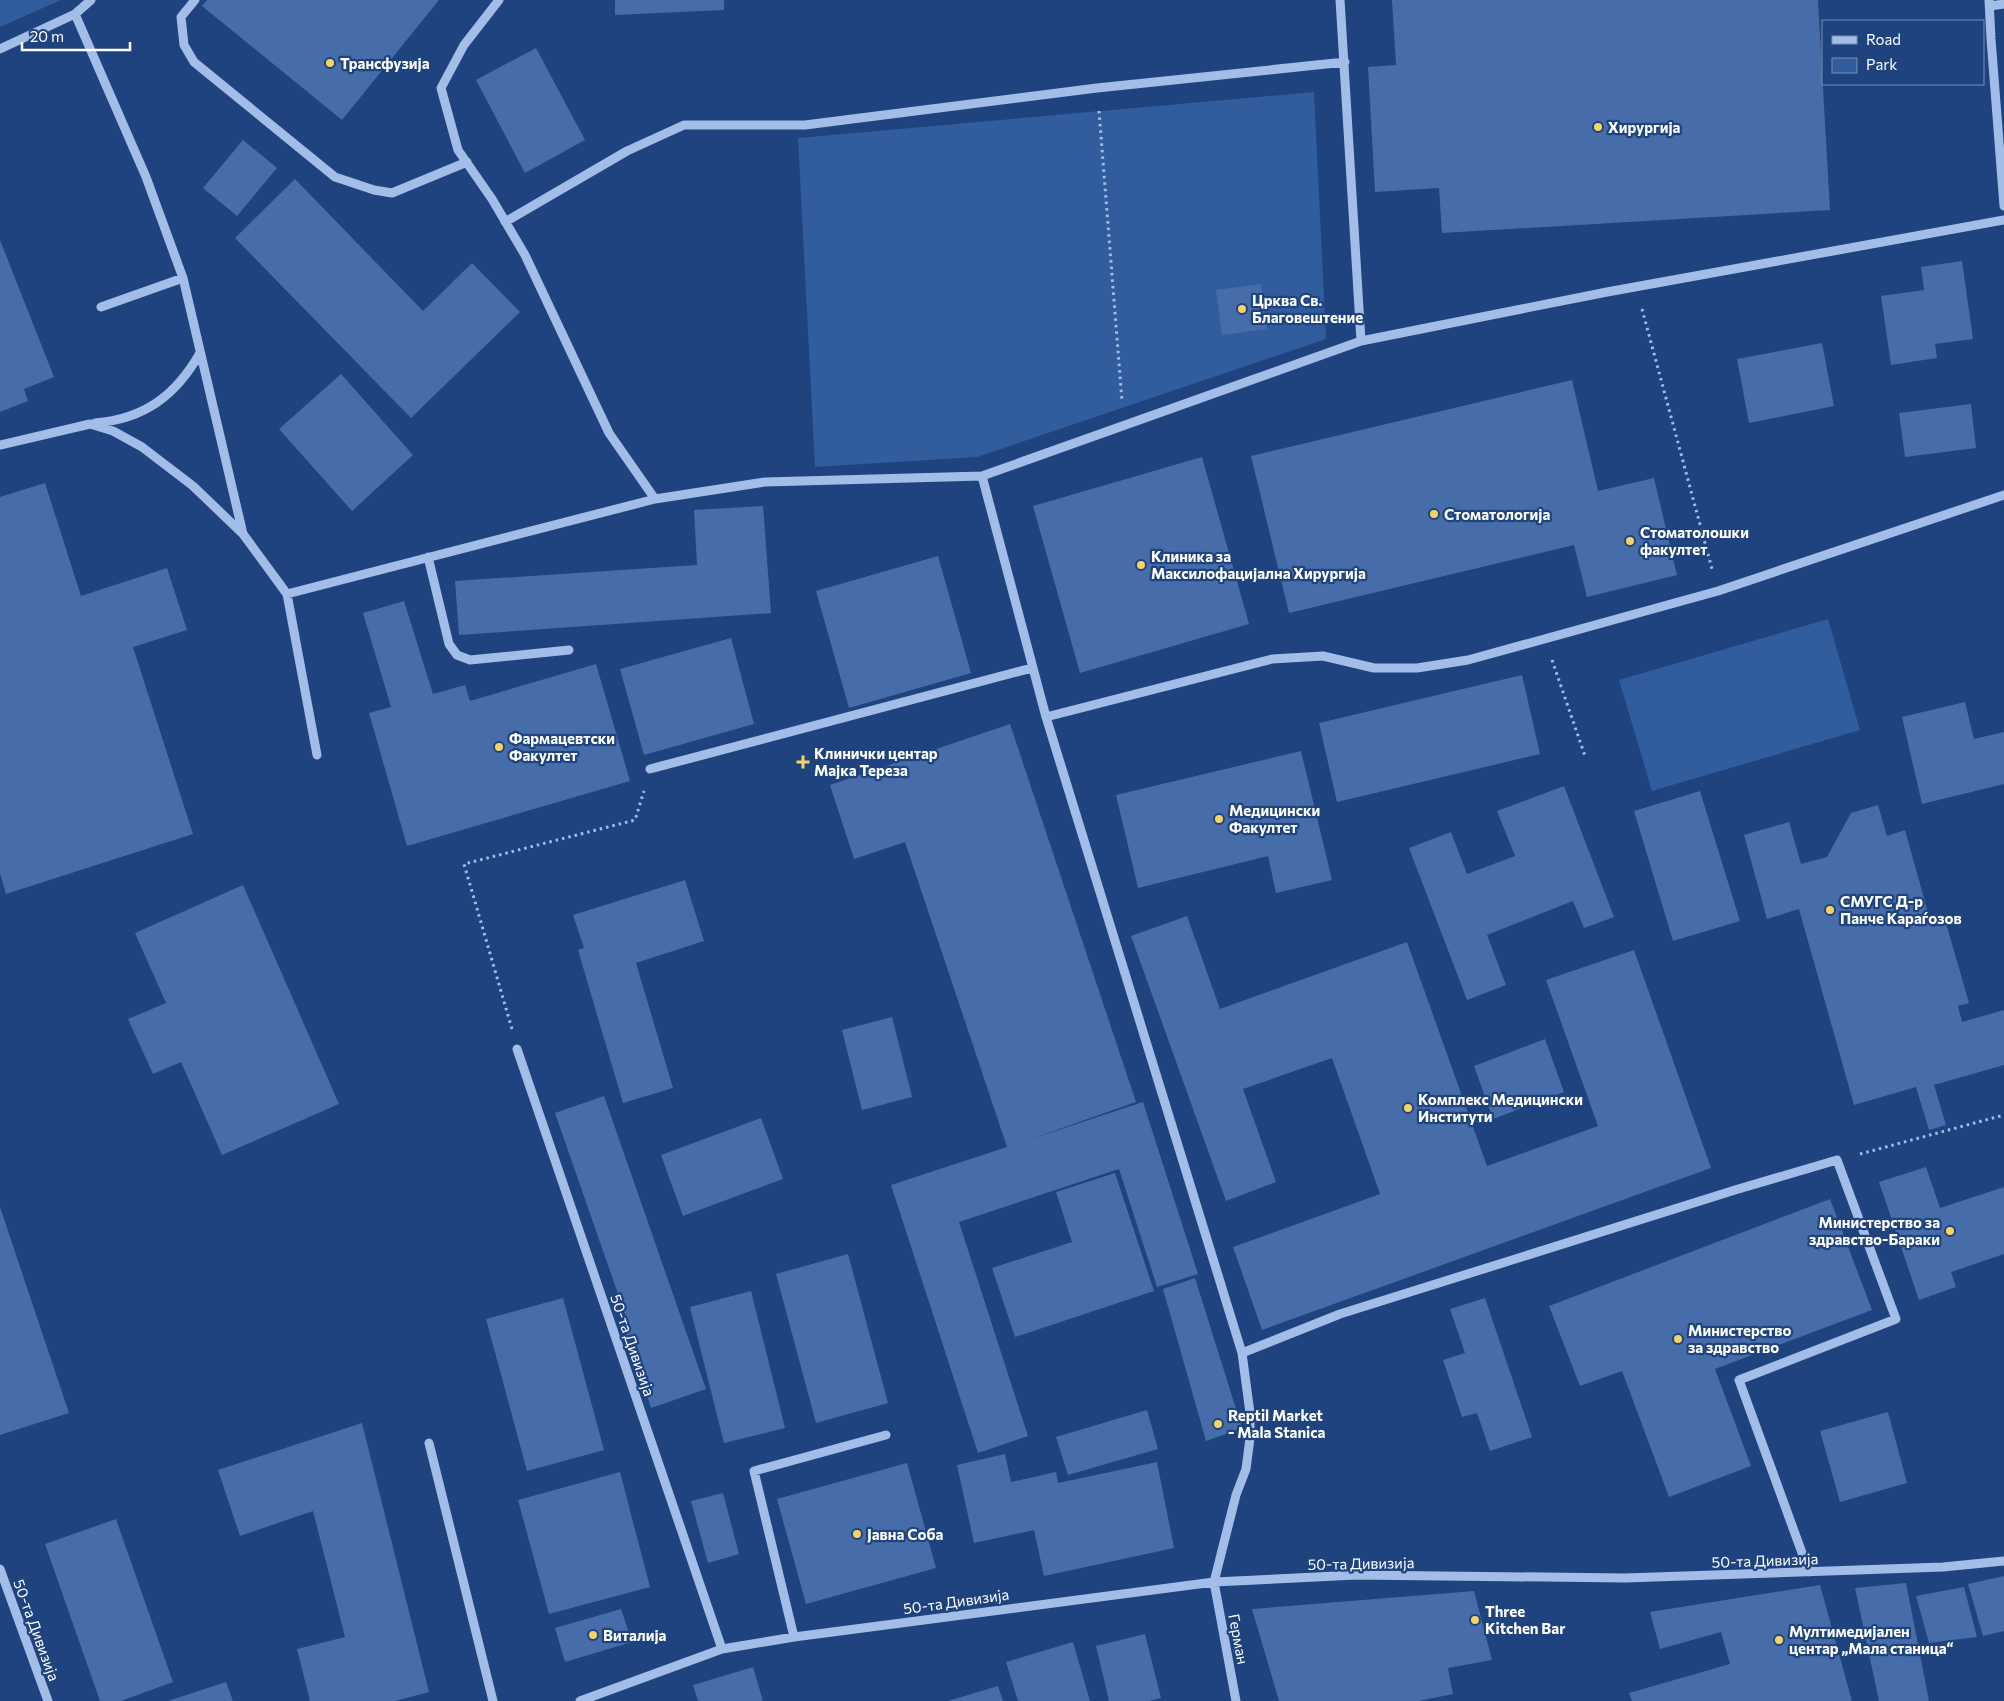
<svg xmlns="http://www.w3.org/2000/svg" width="2004" height="1701" font-family="Commissioner,sans-serif">
	<style>
		.green { fill: #315c9d }
		.building { fill: #466da9 }
		.lines { fill: none; stroke-linecap: round; stroke-linejoin: round }
		.path { stroke: #a2bee8; stroke-width: 3; stroke-dasharray: 2.5 4; stroke-linecap: butt }
		.minor { stroke: #a2bee8; stroke-width: 9 }
		.poi-dot { fill: #f7d461; stroke: #1e437f; stroke-width: 2 }
		.labels { text-anchor: middle; dominant-baseline: central; stroke-width: 4.5; stroke-linejoin: round; paint-order: stroke }
		.poi-label { font-size: 15px; font-weight: bold; fill: #fff; stroke: #1e437f; text-anchor: start }
		.street-label { font-size: 15px; fill: #fff; stroke: #1e437f }
	</style>
	<rect width="100%" height="100%" fill="#1e437f"/>
	<!-- green -->
	<path class="green" d="M0,0H61L0,27Z
		M1314,92L1326,339L977,457L815,467L798,138Z
		M1828,619L1860,730L1652,791L1619,680Z"/>
	<!-- building -->
	<path class="building" d="M207,0H439L342,120L202,6Z
		M615,0H724V10L615,15Z
		M1392,0H1818L1830,210L1442,233L1439,188L1375,192L1368,67L1396,65Z
		M536,48L585,140L525,173L476,80Z
		M243,140L277,168L237,216L203,188Z
		M295,179L423,311L472,263L520,312L411,418L235,238Z
		M0,240L54,377L24,389L28,401L0,412Z
		M1962,261L1973,339L1935,344L1937,358L1891,365L1881,296L1924,290L1921,267Z
		M1261,284L1267,329L1222,335L1216,290Z
		M1822,343L1834,406L1749,423L1737,359Z
		M341,374L413,455L352,511L279,429Z
		M1572,380L1598,491L1654,478L1677,575L1587,597L1574,545L1289,613L1251,456Z
		M1971,404L1976,448L1905,457L1899,413Z
		M1202,457L1249,624L1080,673L1033,506Z
		M45,483L81,596L167,568L187,630L133,647L193,834L6,894L0,873V497Z
		M763,506L771,613L459,635L455,581L697,565L694,510Z
		M938,556L971,673L849,708L816,591Z
		M404,601L433,694L465,685L470,701L596,664L630,781L407,846L369,713L391,707L363,613Z
		M731,638L754,724L644,755L620,669Z
		M1522,675L1540,754L1337,802L1319,723Z
		M1965,702L1974,739L2004,732V784L1922,804L1902,717Z
		M1010,724L1136,1102L1028,1140L1143,1102L1198,1274L1157,1287L1119,1169L959,1222L1028,1436L978,1453L891,1185L1007,1147L905,842L854,859L830,785Z
		M1301,751L1332,880L1276,893L1268,856L1138,888L1116,795Z
		M1564,786L1614,917L1584,928L1573,901L1487,935L1506,985L1467,1000L1409,848L1451,832L1467,874L1515,856L1497,811Z
		M1700,791L1740,921L1673,941L1634,811Z
		M1878,805L1887,836L1905,830L1932,927L1946,923L1969,1003L1958,1006L1962,1022L2004,1010V1065L1934,1085L1946,1125L1929,1130L1916,1087L1854,1105L1799,909L1767,919L1744,835L1789,822L1801,864L1827,857L1851,813Z
		M685,880L704,941L636,963L673,1088L623,1103L578,950L584,948L573,915Z
		M243,885L339,1104L222,1155L181,1062L153,1074L128,1019L166,1003L135,933Z
		M1187,916L1220,1009L1407,942L1487,1166L1598,1126L1546,980L1634,950L1711,1168L1262,1330L1233,1247L1380,1194L1332,1058L1243,1089L1276,1182L1226,1201L1131,936Z
		M892,1017L912,1097L862,1110L842,1030Z
		M1545,1039L1564,1092L1493,1119L1474,1066Z
		M604,1096L706,1389L651,1408L620,1318L626,1317L555,1113Z
		M761,1118L783,1179L683,1216L661,1155Z
		M1926,1167L1940,1208L2004,1187V1254L1951,1272L1956,1287L1919,1300L1879,1182Z
		M1115,1173L1154,1291L1015,1337L992,1268L1072,1242L1056,1192Z
		M1830,1199L1872,1310L1715,1369L1751,1466L1669,1497L1622,1371L1580,1386L1549,1306Z
		M0,1207L69,1413L0,1435Z
		M848,1254L888,1403L816,1423L776,1274Z
		M1195,1278L1242,1428L1206,1441L1163,1289Z
		M751,1291L785,1428L724,1443L690,1307Z
		M563,1298L604,1450L527,1471L486,1319Z
		M1485,1298L1532,1437L1490,1451L1477,1413L1462,1417L1443,1360L1465,1353L1450,1309Z
		M1147,1410L1158,1449L1068,1475L1056,1437Z
		M1888,1412L1907,1483L1840,1502L1820,1431Z
		M362,1423L429,1692L395,1701H310L297,1649L345,1637L313,1511L240,1536L218,1470Z
		M1005,1454L1011,1482L1056,1472L1058,1483L1157,1462L1174,1548L1044,1576L1034,1530L974,1543L957,1465Z
		M907,1463L936,1568L806,1604L777,1499Z
		M620,1472L650,1587L549,1614L518,1500Z
		M723,1493L739,1554L708,1563L691,1501Z
		M116,1519L173,1682L121,1701H100L45,1544Z
		M2004,1576V1631L1983,1636L1968,1584Z
		M1906,1583L1929,1701H1879L1855,1588Z
		M1820,1585L1852,1701H1632L1629,1693L1730,1664L1721,1632L1660,1649L1650,1612Z
		M1964,1587L1977,1637L1929,1643L1916,1596Z
		M1474,1591L1492,1660L1448,1668L1453,1694L1419,1701H1279L1252,1609Z
		M621,1609L632,1642L565,1662L555,1628Z
		M1145,1634L1161,1698L1149,1701H1109L1096,1646Z
		M1073,1642L1090,1701H1018L1006,1662Z
		M753,1667L763,1701H698L693,1685Z
		M226,1682L233,1701H168Z
		M998,1686L1003,1701H948Z"/>
	<g class="lines">
		<!-- path -->
		<path class="path" d="M1099,111L1122,401
			M1642,309L1712,569
			M1552,660L1585,756
			M512,1029L464,864L635,820L644,791
			M1860,1154L2004,1115"/>
		<!-- minor -->
		<path class="minor" d="M195,0L181,17L184,45L194,62L335,177L374,190L392,193L467,162
			M499,0L464,45L441,88L458,150L492,199L525,255L609,433L655,499
			M1340,0L1361,341
			M1989,0L1991,39L2004,206
			M1990,6L2004,4
			M75,14L146,177L183,278L243,534
			M0,49L75,14L91,0
			M505,222L627,151L684,125H805L1097,88L1345,62
			M101,307L183,278
			M95,423C145,419 176,395 200,353
			M0,445L90,424L113,431L142,447L193,486L243,534L287,594L317,755
			M982,476L1046,717L1242,1353L1250,1413V1438L1246,1469L1236,1495L1214,1582L1236,1701
			M428,557L449,644L457,655L470,660L569,650
			M287,594L655,499L765,482L982,476L1361,341L1607,292L2004,220
			M1046,717L1272,659L1323,656L1374,668H1417L1468,660L1718,591L2004,495
			M650,769L1032,668
			M517,1049L722,1649
			M1242,1353L1340,1314L1735,1190L1837,1160L1896,1319L1739,1380L1809,1572
			M429,1443L493,1701
			M0,1569L48,1701
			M794,1637L754,1471L886,1435
			M580,1701L722,1649L794,1637L1214,1582L1356,1575L1625,1578L1943,1567L2004,1561"/>
	</g>
	<!-- markers -->
	<g class="poi-dot">
		<circle cx="330" cy="63" r="5"/>
		<circle cx="1598" cy="127" r="5"/>
		<circle cx="1242" cy="309" r="5"/>
		<circle cx="1434" cy="514" r="5"/>
		<circle cx="1630" cy="541" r="5"/>
		<circle cx="1141" cy="565" r="5"/>
		<circle cx="499" cy="747" r="5"/>
		<path d="M800.5 754.5h5v5h5v5h-5v5h-5v-5h-5v-5h5z"/>
		<circle cx="1219" cy="819" r="5"/>
		<circle cx="1830" cy="910" r="5"/>
		<circle cx="1408" cy="1108" r="5"/>
		<circle cx="1950" cy="1231" r="5"/>
		<circle cx="1678" cy="1339" r="5"/>
		<circle cx="1218" cy="1424" r="5"/>
		<circle cx="857" cy="1534" r="5"/>
		<circle cx="1475" cy="1620" r="5"/>
		<circle cx="593" cy="1635" r="5"/>
		<circle cx="1779" cy="1640" r="5"/>
	</g>
	<g class="labels">
		<!-- poi labels -->
		<g class="poi-label">
			<text x="340" y="63">Трансфузија</text>
			<text x="1608" y="127">Хирургија</text>
			<text x="1252" y="300">Црква Св.<tspan x="1252" dy="17">Благовештение</tspan></text>
			<text x="1444" y="514">Стоматологија</text>
			<text x="1640" y="532">Стоматолошки<tspan x="1640" dy="17">факултет</tspan></text>
			<text x="1151" y="556">Клиника за<tspan x="1151" dy="17">Максилофацијална Хирургија</tspan></text>
			<text x="509" y="738">Фармацевтски<tspan x="509" dy="17">Факултет</tspan></text>
			<text x="814" y="753">Клинички центар<tspan x="814" dy="17">Мајка Тереза</tspan></text>
			<text x="1229" y="810">Медицински<tspan x="1229" dy="17">Факултет</tspan></text>
			<text x="1840" y="901">СМУГС Д-р<tspan x="1840" dy="17">Панче Караѓозов</tspan></text>
			<text x="1418" y="1099">Комплекс Медицински<tspan x="1418" dy="17">Институти</tspan></text>
			<text x="1940" y="1222" text-anchor="end">Министерство за<tspan x="1940" dy="17">здравство-Бараки</tspan></text>
			<text x="1688" y="1330">Министерство<tspan x="1688" dy="17">за здравство</tspan></text>
			<text x="1228" y="1415">Reptil Market<tspan x="1228" dy="17">- Mala Stanica</tspan></text>
			<text x="867" y="1534">Јавна Соба</text>
			<text x="1485" y="1611">Three<tspan x="1485" dy="17">Kitchen Bar</tspan></text>
			<text x="1789" y="1631">Мултимедијален<tspan x="1789" dy="17">центар „Мала станица“</tspan></text>
			<text x="603" y="1635">Виталија</text>
		</g>
		<!-- street labels -->
		<g class="street-label">
			<text transform="translate(633 1345) rotate(71)">50-та Дивизија</text>
			<text transform="translate(1765 1560) rotate(-2)">50-та Дивизија</text>
			<text transform="translate(1361 1563) rotate(-1)">50-та Дивизија</text>
			<text transform="translate(956 1601) rotate(-8)">50-та Дивизија</text>
			<text transform="translate(37 1630) rotate(70)">50-та Дивизија</text>
			<text transform="translate(1239 1639) rotate(79)">Герман</text>
		</g>
	</g>
	<!-- legend -->
	<rect x="1822" y="20" width="162" height="65" fill="#1e437f" stroke="#788eb2"/>
	<rect x="1832" y="36" width="25" height="8" fill="#a2bee8" stroke="#788eb2"/>
	<text x="1866" y="45" font-size="15" fill="#ffffff">Road</text>
	<rect x="1832" y="58" width="25" height="15" fill="#315c9d" stroke="#788eb2"/>
	<text x="1866" y="70" font-size="15" fill="#ffffff">Park</text>
	<!-- scale -->
	<path d="M22 42v8h108v-8" fill="none" stroke="#ffffff" stroke-width="2.5"/>
	<text x="30" y="42" font-size="15" fill="#ffffff" stroke="#1e437f" stroke-width="4" paint-order="stroke">20 m</text>
</svg>
